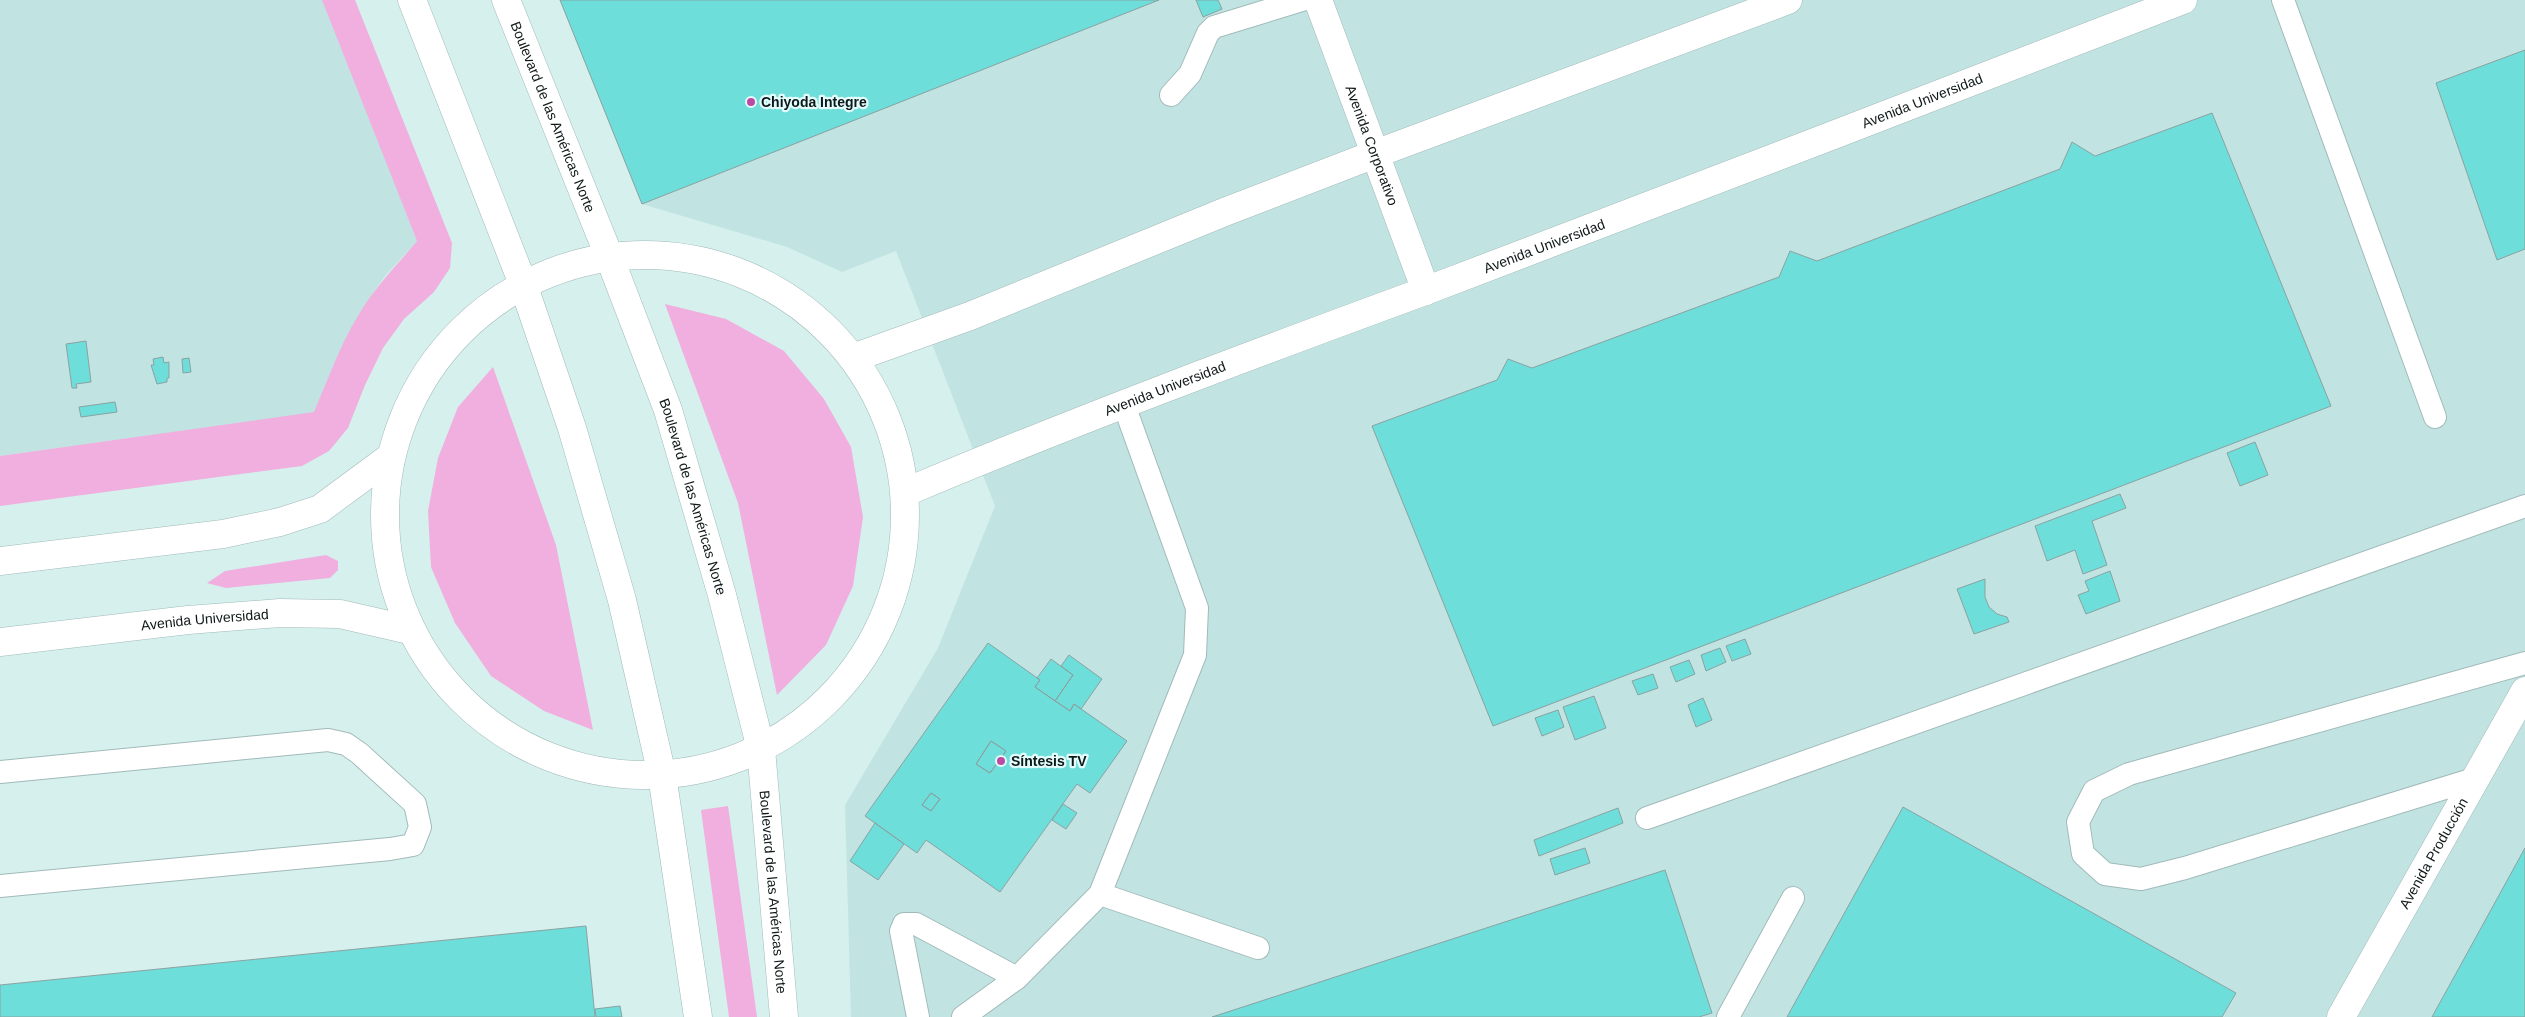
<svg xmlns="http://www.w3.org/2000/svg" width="2525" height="1017" font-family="Arial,sans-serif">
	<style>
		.built { fill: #c1e4e2 }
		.green { fill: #f0afde }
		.building { fill: #6ededb; stroke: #8aa2a1; fill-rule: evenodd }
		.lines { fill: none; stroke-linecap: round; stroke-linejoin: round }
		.service-casing { stroke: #a1bab9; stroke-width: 24 }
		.minor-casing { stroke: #a1bab9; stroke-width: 29 }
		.tertiary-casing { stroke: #a1bab9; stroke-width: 29 }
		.primary-casing { stroke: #a1bab9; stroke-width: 29 }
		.service { stroke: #fff; stroke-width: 22 }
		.minor { stroke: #fff; stroke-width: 28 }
		.tertiary { stroke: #fff; stroke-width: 28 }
		.primary { stroke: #fff; stroke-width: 28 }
		.poi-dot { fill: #bc49a3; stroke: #e3fdfc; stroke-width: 2 }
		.labels { text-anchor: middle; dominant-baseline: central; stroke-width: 4.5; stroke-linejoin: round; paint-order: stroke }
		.street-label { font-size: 14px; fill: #0f1818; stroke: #e3fdfc }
		.poi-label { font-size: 14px; font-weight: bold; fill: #0f1818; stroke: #e3fdfc; text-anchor: start }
	</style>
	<rect width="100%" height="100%" fill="#d6f0ee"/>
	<!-- built -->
	<path class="built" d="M0,0H324L417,241L385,276L359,314L335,361L314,413L0,456Z
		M560,0H2525V1017H851L845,805L938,648L995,506L896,251L842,272L787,247L642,204Z"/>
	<!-- green -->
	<path class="green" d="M322,0H355L452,243L450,268L434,292L404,319L383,348L365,385L348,428L329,451L302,466L0,506V456L314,412C328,379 340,345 359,314C375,287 397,265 417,241Z
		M665,304L726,319L784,351L824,399L851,447L863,517L853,586L826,645L777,695L738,503Z
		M493,367L556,545L593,730L544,711L491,676L455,623L431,567L428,511L438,458L458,407Z
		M326,555L338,561V570L330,578L226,588L207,583L225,571Z
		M728,806L757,1017H729L701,810Z"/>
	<!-- building -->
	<path class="building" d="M560,0H1159L642,204Z
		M1196,0H1218L1222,9L1203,17Z
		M2525,50V249L2497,260L2436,83Z
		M2212,113L2331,406L1493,726L1372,426L1497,380L1508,359L1532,368L1779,277L1790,251L1817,261L2060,169L2072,142L2095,156Z
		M86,341L91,382L76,384L77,388H72L66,344Z
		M163,357L164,363L169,362V378H167V382L157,384L151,365H154L153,359Z
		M189,358L191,372L183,373L182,359Z
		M115,402L117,412L81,417L79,407Z
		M2255,442L2268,475L2240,486L2227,453Z
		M2120,494L2126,508L2092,521L2107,565L2083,574L2075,550L2047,561L2035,526Z
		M2110,571L2120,601L2086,614L2078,595L2089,591L2085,581Z
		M1985,579V597L1989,607L1997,614L2007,617L2009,622L1974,634L1957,589Z
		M1745,639L1751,654L1732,661L1726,646Z
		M988,643L1040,680L1035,687L1070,711L1074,704L1127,741L1090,793L1077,784L1000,892L926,840L917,853L865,816ZM991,741L1006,751L990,773L976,764ZM931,793L940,799L931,811L922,805Z
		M1720,648L1726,662L1706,671L1701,655Z
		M1069,655L1102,679L1081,709L1074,704L1070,711L1055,701L1073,675L1061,666Z
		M1051,659L1073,675L1055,701L1035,687L1040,680L1037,678Z
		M1689,660L1695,674L1676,682L1670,667Z
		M1653,674L1658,688L1638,695L1632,681Z
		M1594,696L1606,728L1575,740L1563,707Z
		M1703,698L1712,720L1696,727L1688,705Z
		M1558,710L1564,727L1542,736L1535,718Z
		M991,741L1006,751L990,773L976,764Z
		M931,793L940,799L931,811L922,805Z
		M1063,804L1077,813L1066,829L1052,820Z
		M1903,807L2236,993L2222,1017H1787Z
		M1618,808L1623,823L1539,856L1534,840Z
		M875,823L904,844L878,880L850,861Z
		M1585,848L1590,863L1555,875L1550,859Z
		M2525,848V1017H2432Z
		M1665,870L1712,1013L1699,1017H1212Z
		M586,926L595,1017H0V985Z
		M620,1006L622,1017H596L595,1009Z"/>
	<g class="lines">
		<!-- service casing -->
		<g class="service-casing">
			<path id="service" d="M2283,0L2435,417
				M1171,95L1190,74L1208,33L1214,27L1302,0
				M0,772L328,740L346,744L359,753L415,804L420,827L413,845L390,849L0,886
				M2474,779L2185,868L2141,879L2105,874L2083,854L2078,822L2094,791L2129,774L2525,663
				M1647,818L2525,506
				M1100,894L1258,948
				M918,1017L901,931L904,924H916L1017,978
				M963,1017L1017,978L1100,894L1195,655L1197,608L1124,405
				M1728,1017L1793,898"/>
		</g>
		<!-- minor casing -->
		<g class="minor-casing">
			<g id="minor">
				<path id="s1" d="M2341,1017L2525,691"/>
			</g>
		</g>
		<!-- tertiary casing -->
		<g class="tertiary-casing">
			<g id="tertiary">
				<path id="s2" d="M1318,0L1426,291"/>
				<circle cx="645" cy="515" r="260"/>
				<path d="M853,358L970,316L1227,211L1375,154L1788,0"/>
				<path id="s3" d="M906,492C1077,420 1251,355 1425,291C1679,196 1930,97 2183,0"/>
				<path d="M0,561L223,534L280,522L320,509L389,458"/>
				<path id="s4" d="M0,642L188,620L280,613L340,614L410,630"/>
			</g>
		</g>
		<!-- primary casing -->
		<g class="primary-casing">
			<g id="primary">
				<path d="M412,0L523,284L572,428L622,600L662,775L698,1017"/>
				<path id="s5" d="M506,0L609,256L668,410L722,595L761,749L784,1017"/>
			</g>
		</g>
		<!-- service -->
		<use href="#service" class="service"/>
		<!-- minor -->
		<use href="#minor" class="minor"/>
		<!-- tertiary -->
		<use href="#tertiary" class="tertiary"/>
		<!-- primary -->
		<use href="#primary" class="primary"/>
	</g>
	<!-- markers -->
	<g class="poi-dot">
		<circle cx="751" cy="102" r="5"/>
		<circle cx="1001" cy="761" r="5"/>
	</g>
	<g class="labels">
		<!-- street labels -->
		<g class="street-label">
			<text stroke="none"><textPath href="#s3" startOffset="1089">Avenida Universidad</textPath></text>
			<text stroke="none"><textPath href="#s5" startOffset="126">Boulevard de las Américas Norte</textPath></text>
			<text stroke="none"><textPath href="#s2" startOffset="155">Avenida Corporativo</textPath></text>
			<text stroke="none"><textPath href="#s3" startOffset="684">Avenida Universidad</textPath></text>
			<text stroke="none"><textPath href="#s3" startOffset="279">Avenida Universidad</textPath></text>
			<text stroke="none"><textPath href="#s5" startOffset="531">Boulevard de las Américas Norte</textPath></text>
			<text stroke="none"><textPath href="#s4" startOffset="206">Avenida Universidad</textPath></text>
			<text stroke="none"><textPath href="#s1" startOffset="188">Avenida Producción</textPath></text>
			<text stroke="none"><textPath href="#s5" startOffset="936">Boulevard de las Américas Norte</textPath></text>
		</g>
		<!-- poi labels -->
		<g class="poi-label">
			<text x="761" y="102">Chiyoda Integre</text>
			<text x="1011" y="761">Síntesis TV</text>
		</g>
	</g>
</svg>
